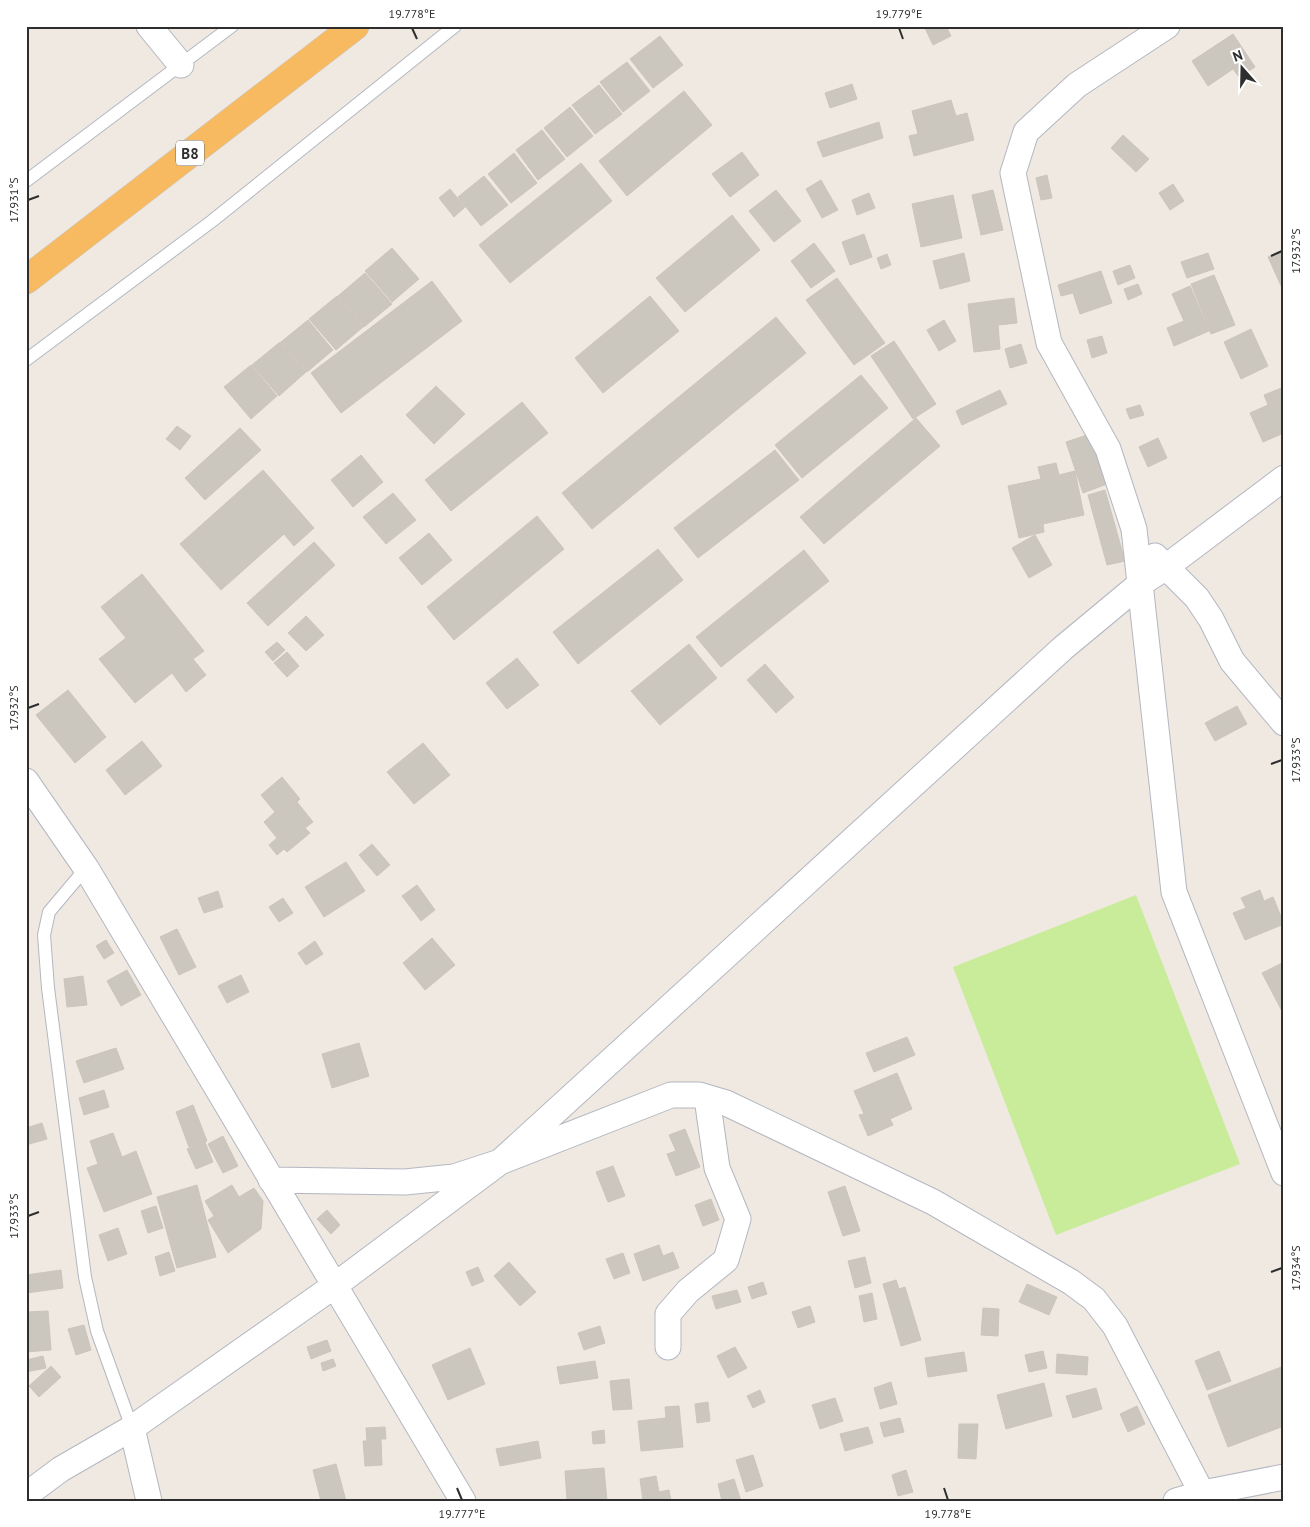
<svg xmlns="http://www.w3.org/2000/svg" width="1310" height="1527" font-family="'PT Sans',sans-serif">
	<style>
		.pitch { fill: #c9ec9a }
		.building { fill: #cbc7bf; stroke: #cbc5ba }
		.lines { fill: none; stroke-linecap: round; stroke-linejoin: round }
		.service-casing { stroke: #b4b7c1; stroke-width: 14 }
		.minor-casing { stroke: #b4b7c1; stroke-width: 27 }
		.trunk-casing { stroke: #c9c9c9; stroke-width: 29 }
		.service { stroke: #fff; stroke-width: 12 }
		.minor { stroke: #fff; stroke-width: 25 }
		.trunk { stroke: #f8ba60; stroke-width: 28 }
		.ticks { fill: none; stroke: #2e2e2e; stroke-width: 2 }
		.labels { text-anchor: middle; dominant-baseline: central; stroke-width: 5; stroke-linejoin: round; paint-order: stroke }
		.shield { fill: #fff; stroke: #6d6d6d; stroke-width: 1 }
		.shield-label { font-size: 15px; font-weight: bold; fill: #2e2e2e }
		.neatline { fill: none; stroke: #2e2e2e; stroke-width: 2 }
		.ticks-label { font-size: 12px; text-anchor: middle; fill: #2e2e2e }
	</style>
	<rect width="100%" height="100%" fill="#efe9e1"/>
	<!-- pitch -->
	<path class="pitch" d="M1136,895L1240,1164L1056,1235L953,967Z"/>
	<!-- building -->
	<path class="building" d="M924,26H946L951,36L933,45Z
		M1233,34L1255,67L1239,77L1233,69L1208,86L1192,61Z
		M660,36L683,65L653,88L630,59Z
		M627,62L650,91L623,112L600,82Z
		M852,84L857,99L830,108L825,93Z
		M599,85L622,114L595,134L572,105Z
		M684,91L712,125L627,196L599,161Z
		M951,100L956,116L967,113L974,140L914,156L909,136L918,134L912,111Z
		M570,107L593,136L567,157L544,128Z
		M879,122L883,138L823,157L817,142Z
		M542,130L565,159L538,180L516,150Z
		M1123,135L1149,159L1136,172L1111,148Z
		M742,152L759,175L730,197L712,174Z
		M514,153L537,183L511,203L488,174Z
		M581,163L612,201L510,283L479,245Z
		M1047,175L1052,198L1041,200L1036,178Z
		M484,176L508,205L481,226L458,197Z
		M821,180L838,210L822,218L806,189Z
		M1173,184L1184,201L1170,210L1159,193Z
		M450,189L465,207L454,217L439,198Z
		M776,190L801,221L774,242L749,211Z
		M993,190L1003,230L981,235L972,195Z
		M869,193L875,208L857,215L852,200Z
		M953,195L962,238L921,247L912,204Z
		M732,215L760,250L685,312L656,278Z
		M864,234L872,257L850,265L842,242Z
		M814,243L835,271L811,288L791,261Z
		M392,248L419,279L392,302L365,271Z
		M1284,250V289L1283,290L1268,257Z
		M964,253L970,281L940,289L933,261Z
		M1208,253L1214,269L1187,278L1181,262Z
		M887,254L891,265L881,269L877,258Z
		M1130,265L1135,278L1118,285L1113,271Z
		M1101,271L1112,303L1080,314L1073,293L1061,296L1058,285Z
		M365,273L392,304L364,327L338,296Z
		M1214,275L1235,325L1211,334L1191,284Z
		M837,278L885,343L854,365L806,300Z
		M432,281L462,321L341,413L311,373Z
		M1138,284L1142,294L1128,300L1124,289Z
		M1190,286L1209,331L1174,346L1167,328L1184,321L1172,294Z
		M337,296L363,327L336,350L309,319Z
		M650,296L679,331L603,393L575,358Z
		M1014,298L1017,323L998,325L1000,349L974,352L968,304Z
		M776,317L806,353L592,529L562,493Z
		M308,320L333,350L307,372L281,342Z
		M944,320L956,341L939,351L927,330Z
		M1251,329L1268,366L1241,379L1224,342Z
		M1102,336L1107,353L1092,358L1087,340Z
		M894,341L936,404L913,419L871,356Z
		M280,342L306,372L279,396L252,365Z
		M1021,344L1027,363L1010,368L1005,349Z
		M251,365L277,396L251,419L224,387Z
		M861,375L888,408L802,478L775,445Z
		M436,386L465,414L434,444L406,415Z
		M1284,387V433L1263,442L1250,413L1268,405L1264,395Z
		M1000,390L1007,404L962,425L956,411Z
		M522,402L548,433L451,511L425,480Z
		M1140,405L1144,415L1130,419L1126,409Z
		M916,418L940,446L824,544L800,517Z
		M177,426L191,436L180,450L166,439Z
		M240,428L261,450L205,500L185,478Z
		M1090,434L1107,484L1083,493L1066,442Z
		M1158,438L1167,458L1148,467L1139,447Z
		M775,450L799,480L698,558L674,528Z
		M361,455L383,482L353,507L331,480Z
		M1056,463L1059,475L1075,471L1084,515L1043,524L1044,532L1019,538L1008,486L1041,479L1038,467Z
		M263,470L314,528L294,546L284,534L221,590L180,544Z
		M1105,490L1125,561L1107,565L1088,495Z
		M393,493L416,520L386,544L363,517Z
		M537,516L564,549L454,640L427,607Z
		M429,533L452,560L422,585L399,558Z
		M1035,535L1052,565L1029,578L1012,548Z
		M314,542L335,565L268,626L247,603Z
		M658,549L683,580L578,664L553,632Z
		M804,550L829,581L721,667L696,637Z
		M142,574L204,651L193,659L206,675L186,692L172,673L135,703L99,659L126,638L101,607Z
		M306,616L324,635L306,651L288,633Z
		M277,642L285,650L273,661L265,652Z
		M689,644L717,678L660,725L631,691Z
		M287,652L299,666L287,677L274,663Z
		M517,658L539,685L507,709L486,683Z
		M765,664L794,697L776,713L747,680Z
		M68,690L106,737L75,763L36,715Z
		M1237,706L1247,724L1215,741L1205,723Z
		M142,741L162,766L125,795L106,770Z
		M423,743L450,775L414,804L387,772Z
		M282,777L300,799L297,802L313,822L305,828L310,833L287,852L284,849L277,855L269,845L277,838L264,822L275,812L261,795Z
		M372,844L390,865L377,876L359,855Z
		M346,862L365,891L324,917L305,887Z
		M417,885L435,910L421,921L402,896Z
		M1260,890L1264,901L1273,897L1284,924L1245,940L1233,913L1246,908L1241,898Z
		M218,891L223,907L204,913L198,898Z
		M283,898L293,913L279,922L269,907Z
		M177,929L196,967L179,975L160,937Z
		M432,938L455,965L425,990L403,963Z
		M106,940L114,953L104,959L96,946Z
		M315,941L323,954L306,965L298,953Z
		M1284,962V1013H1283L1262,973Z
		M127,970L141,995L121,1006L107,981Z
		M241,975L249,992L227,1003L218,986Z
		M83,976L87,1005L67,1007L64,979Z
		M907,1037L915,1055L874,1072L866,1053Z
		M359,1043L369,1076L332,1088L322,1054Z
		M116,1048L124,1069L84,1083L76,1061Z
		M897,1073L912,1109L890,1119L893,1125L868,1136L859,1115L864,1114L854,1091Z
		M104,1090L109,1107L84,1115L79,1098Z
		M193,1105L207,1141L189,1147L176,1112Z
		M42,1123L47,1139L26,1145V1128Z
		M685,1129L700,1167L676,1176L667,1154L676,1151L669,1135Z
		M113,1133L122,1157L136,1151L152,1194L104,1212L87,1168L98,1164L90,1141Z
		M223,1136L238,1166L223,1173L208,1144Z
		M205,1142L213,1162L196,1169L187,1149Z
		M613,1166L625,1196L608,1202L596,1172Z
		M197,1185L216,1257L177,1268L157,1197Z
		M232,1185L239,1197L254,1188L263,1201L261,1229L228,1253L208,1220L214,1216L205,1201Z
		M845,1186L860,1231L843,1236L828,1192Z
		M711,1199L719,1220L703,1226L695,1205Z
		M156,1206L163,1228L148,1233L141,1211Z
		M327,1210L340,1225L331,1234L317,1219Z
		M118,1228L127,1254L108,1261L99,1235Z
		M659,1245L663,1256L673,1252L679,1268L643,1281L634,1254Z
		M169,1252L175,1271L160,1276L155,1257Z
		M623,1253L630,1273L614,1279L606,1259Z
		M865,1257L871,1283L855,1288L848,1261Z
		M509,1262L536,1292L520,1306L494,1276Z
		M478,1267L484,1281L472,1286L466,1272Z
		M61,1270L63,1288L26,1293V1275Z
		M896,1280L899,1289L905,1287L921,1340L901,1346L883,1284Z
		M763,1282L767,1294L752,1299L748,1287Z
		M1027,1284L1057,1297L1049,1315L1019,1302Z
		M737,1290L741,1302L716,1309L712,1296Z
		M872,1293L877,1319L864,1322L859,1296Z
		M810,1306L815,1322L798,1328L792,1312Z
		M983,1308L999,1309L998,1336L981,1335Z
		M48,1311L51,1350L26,1352V1312Z
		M84,1325L91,1350L76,1355L68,1329Z
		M600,1326L605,1343L584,1350L578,1333Z
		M327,1340L331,1351L311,1359L307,1347Z
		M735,1347L747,1368L728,1378L717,1356Z
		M470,1348L485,1384L448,1400L432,1365Z
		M1043,1351L1047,1368L1029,1372L1025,1355Z
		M1219,1351L1231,1381L1207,1390L1195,1361Z
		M964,1352L967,1371L928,1377L925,1358Z
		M1057,1354L1088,1357L1087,1375L1056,1373Z
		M43,1356L46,1368L26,1372V1360Z
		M333,1359L336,1366L323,1371L321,1363Z
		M595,1361L598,1378L560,1384L557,1367Z
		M51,1366L61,1377L39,1397L29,1386Z
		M1284,1366V1426L1228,1447L1208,1395Z
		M629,1379L632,1409L613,1410L610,1381Z
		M891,1382L897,1404L880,1409L874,1388Z
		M1044,1383L1052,1416L1006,1429L997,1395Z
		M1096,1388L1102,1409L1073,1418L1066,1396Z
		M760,1390L765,1402L753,1408L747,1396Z
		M835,1398L843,1421L820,1429L812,1405Z
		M708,1402L710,1421L697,1423L695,1404Z
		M679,1406L683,1447L641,1451L638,1421L666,1418L665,1407Z
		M1137,1406L1145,1424L1128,1432L1120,1414Z
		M900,1418L904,1432L884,1437L880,1423Z
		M959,1424H978L976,1459L958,1458Z
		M385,1427L386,1439H381L382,1465L365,1466L363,1441H367L366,1428Z
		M868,1427L873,1443L845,1451L840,1434Z
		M604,1430L605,1443L593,1444L592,1432Z
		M538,1441L541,1458L500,1466L496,1449Z
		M753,1455L763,1486L746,1492L736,1460Z
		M336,1464L346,1501H321L313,1470Z
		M604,1468L607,1501H567L565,1471Z
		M906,1470L913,1492L898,1496L892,1475Z
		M656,1476L659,1492L669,1490L671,1501H643L640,1479Z
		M734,1479L741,1501H722L718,1484Z"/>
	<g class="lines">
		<!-- service casing -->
		<g class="service-casing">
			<path id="service" d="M26,181L232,26
				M26,360L212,221L455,26
				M86,868L49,912L44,935L48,988L85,1277L97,1331L132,1428"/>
		</g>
		<!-- minor casing -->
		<g class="minor-casing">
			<path id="minor" d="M149,26L181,65
				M1167,26L1077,85L1026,132L1013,173L1049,343L1108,449L1134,529L1174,892L1284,1173
				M1155,556L1197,598L1211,619L1232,661L1284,723
				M26,781L86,868L463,1501
				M271,1180L405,1182L454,1177L500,1162L671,1095H699L726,1103L933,1202L1071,1282L1094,1299L1115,1326L1206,1501
				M668,1347V1314L688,1291L726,1260L738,1219L717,1168L707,1098
				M132,1428L149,1501
				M26,1495L61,1469L132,1428L334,1286L500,1162L1063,648L1140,584L1166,567L1284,478
				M1176,1501L1203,1493L1284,1477"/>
		</g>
		<!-- trunk casing -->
		<g class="trunk-casing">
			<path id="trunk" d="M26,280L355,26"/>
		</g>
		<!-- service -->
		<use href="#service" class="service"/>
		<!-- minor -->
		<use href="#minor" class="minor"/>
		<!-- trunk -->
		<use href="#trunk" class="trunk"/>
	</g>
	<!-- ticks -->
	<path class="ticks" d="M412,28L417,39M899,28L903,39M28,200L39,196M1271,256L1282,251M28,708L39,704M1271,764L1282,760M28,1216L39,1212M1271,1272L1282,1268M457,1488L462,1500M944,1488L948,1500"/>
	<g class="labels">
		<!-- shield labels -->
		<rect class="shield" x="176" y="140.5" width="28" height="25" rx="4"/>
		<g class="shield-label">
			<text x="190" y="153">B8</text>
		</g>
	</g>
	<!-- border -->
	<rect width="1310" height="1527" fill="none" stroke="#ffffff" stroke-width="55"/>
	<!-- north arrow -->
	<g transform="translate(1242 68) rotate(340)" stroke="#ffffff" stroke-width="4" paint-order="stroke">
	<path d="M0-4L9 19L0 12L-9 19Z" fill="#2e2e2e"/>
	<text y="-8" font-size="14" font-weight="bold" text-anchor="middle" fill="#2e2e2e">N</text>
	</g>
	<rect x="28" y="28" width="1254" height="1472" class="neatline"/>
	<g class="ticks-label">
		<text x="412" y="18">19.778°E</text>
		<text x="899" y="18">19.779°E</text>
		<text transform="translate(14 200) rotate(-90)" y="4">17.931°S</text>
		<text transform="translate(1296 251) rotate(-90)" y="4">17.932°S</text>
		<text transform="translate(14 708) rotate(-90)" y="4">17.932°S</text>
		<text transform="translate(1296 760) rotate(-90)" y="4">17.933°S</text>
		<text transform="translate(14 1216) rotate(-90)" y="4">17.933°S</text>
		<text transform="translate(1296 1268) rotate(-90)" y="4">17.934°S</text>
		<text x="462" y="1518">19.777°E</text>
		<text x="948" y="1518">19.778°E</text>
	</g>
</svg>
